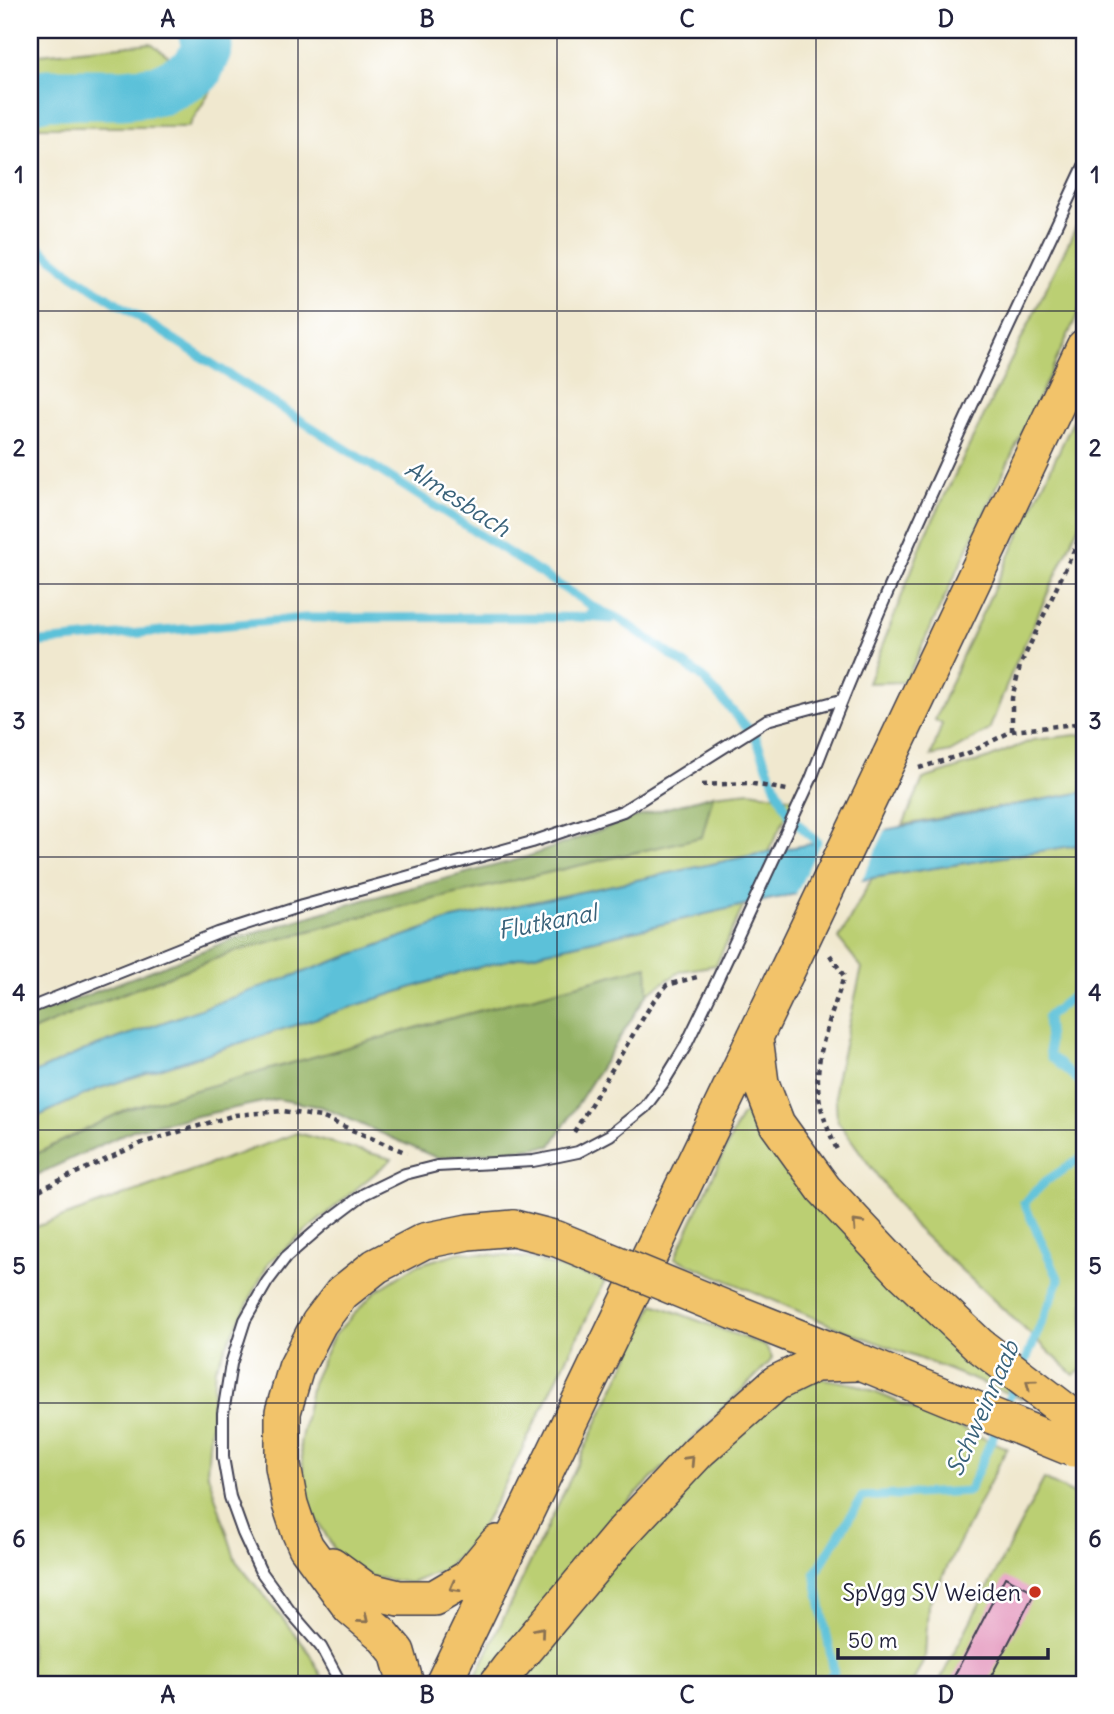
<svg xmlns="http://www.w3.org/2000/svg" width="1114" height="1714" font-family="Delius,sans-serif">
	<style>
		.green { fill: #bbcf73; stroke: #6e7857; stroke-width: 2 }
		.forest { fill: #94b265; stroke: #5b6a50; stroke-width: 2 }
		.water { fill: #5bc1d9; stroke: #3e728a; stroke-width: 2 }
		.pier { fill: #f0e8cf }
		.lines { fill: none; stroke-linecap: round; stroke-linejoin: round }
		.stream { stroke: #5bc1d9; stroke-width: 9 }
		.river { stroke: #5bc1d9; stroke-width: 51 }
		.building { fill: #e496bd }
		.lane-casing { stroke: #414051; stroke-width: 14 }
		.primary-casing { stroke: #414051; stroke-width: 38 }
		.path { stroke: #414051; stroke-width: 4.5; stroke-dasharray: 5 5; stroke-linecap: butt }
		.lane { stroke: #fff; stroke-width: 10 }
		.primary { stroke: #f2c36a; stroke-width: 35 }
		.lane-bridge-casing { stroke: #414051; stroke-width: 14; stroke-linecap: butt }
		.primary-bridge-casing { stroke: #414051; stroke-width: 38; stroke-linecap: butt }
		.lane-bridge { stroke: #fff; stroke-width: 10 }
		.primary-bridge { stroke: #f2c36a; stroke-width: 35 }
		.oneway { stroke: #8a7252 }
		.grid { fill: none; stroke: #22223b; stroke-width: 2; stroke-opacity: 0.55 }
		.poi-dot { fill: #c8321e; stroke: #fff; stroke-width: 2.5 }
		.labels { text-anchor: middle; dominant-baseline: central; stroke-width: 5; stroke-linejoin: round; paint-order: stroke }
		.poi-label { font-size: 23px; fill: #22223b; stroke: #fff; text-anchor: end }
		.water-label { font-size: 24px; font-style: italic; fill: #39627a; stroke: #fff }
		.neatline { fill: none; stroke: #22223b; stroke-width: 2.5 }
		.grid-label { font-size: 23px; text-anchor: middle; font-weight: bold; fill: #22223b }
	</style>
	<rect width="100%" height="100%" fill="#fff"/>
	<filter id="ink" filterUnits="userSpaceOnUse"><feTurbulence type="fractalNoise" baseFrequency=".0143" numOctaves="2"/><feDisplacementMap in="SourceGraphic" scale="14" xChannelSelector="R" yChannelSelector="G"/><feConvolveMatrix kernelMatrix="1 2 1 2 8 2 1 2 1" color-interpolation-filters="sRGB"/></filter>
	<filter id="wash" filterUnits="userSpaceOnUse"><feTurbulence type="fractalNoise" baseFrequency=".00686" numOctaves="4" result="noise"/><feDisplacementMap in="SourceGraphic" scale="28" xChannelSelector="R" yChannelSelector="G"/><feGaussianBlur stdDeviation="1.57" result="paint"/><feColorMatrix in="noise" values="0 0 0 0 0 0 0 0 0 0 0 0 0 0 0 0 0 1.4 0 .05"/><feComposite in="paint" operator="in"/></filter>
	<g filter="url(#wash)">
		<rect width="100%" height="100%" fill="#f0e8cf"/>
		<!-- green -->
		<path class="green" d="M151,43L212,89L188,127H30V55Z
			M1084,211V301L905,682L868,683L925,536Z
			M1084,398V514L1014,667L989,730L950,752L931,756L942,724L935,720L963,654Z
			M1084,734V792L903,825L923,779L989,758L1033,740Z
			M750,791L795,798L768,852L449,920L83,1051L30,1075V1032L100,1002L233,952L374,913L701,837L713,795Z
			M1084,844V1368L1074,1375L913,1225L837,1120L835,1084L862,968L839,939L872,878Z
			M744,905L716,965L681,971L648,993L647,966L430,1024L125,1110L30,1157V1120L97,1089L466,970Z
			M754,1111L1022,1399L947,1369L833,1326L675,1258L741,1116L745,1113Z
			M297,1133L392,1159L269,1262L215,1368L207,1471L236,1561L307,1649L326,1684H30V1229Z
			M461,1252L527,1258L605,1281L503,1488L476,1538L445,1569L411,1583L371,1577L338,1556L308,1504L300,1444L312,1383L334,1335L375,1292L417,1265Z
			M654,1304L763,1345L767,1348L772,1358L768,1364L617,1513L481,1684H472Z
			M821,1378L858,1385L1007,1448L928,1605L925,1657L912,1684H518L620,1552L748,1425L788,1392Z
			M1044,1479L1084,1499V1684H938Z"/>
		<!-- forest -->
		<path class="forest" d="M713,795L702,837L374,913L233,952L100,1002L30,1032V1017L228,941L364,900L524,858L633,818Z
			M647,966L648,993L551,1146L437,1158L322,1107L277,1099L135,1129L30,1178V1157L125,1110L430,1024Z"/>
		<!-- water -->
		<path class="water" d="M1084,792V844L872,878L744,905L466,970L97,1089L30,1120V1075L83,1051L449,920L768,852Z"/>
		<!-- pier -->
		<path class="pier" d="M888,825L860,884L794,898L823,837Z"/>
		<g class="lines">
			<!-- stream -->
			<path class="stream" d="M30,232L42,250L73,275L595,608L620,619L701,676L755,736L776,788L790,816L817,842
				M587,617L595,608L600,610
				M30,643L305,618L587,617L611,619
				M1084,987L1047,1017L1050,1056L1084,1085
				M1022,1370L1059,1280L1024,1203L1046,1181L1084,1156
				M1003,1412L1016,1383
				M823,1684L834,1672L815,1574L862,1497L969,1491L998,1425"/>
			<!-- river -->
			<path class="river" d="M30,98L46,94H123L160,90L197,70L207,47L203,30"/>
		</g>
		<g id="blocks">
			<!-- building -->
			<path class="building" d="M1005,1577L1035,1592L987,1684H950Z"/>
		</g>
	</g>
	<g filter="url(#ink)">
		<use href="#blocks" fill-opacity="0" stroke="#414051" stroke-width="2"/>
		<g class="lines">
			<!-- lane casing -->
			<g class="lane-casing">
				<path id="lane" d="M811,779C891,570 990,368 1084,166
					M30,1008L218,933L302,906L532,842L623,811L767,720L841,700
					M341,1684L321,1647L289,1610L260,1570L243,1533L230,1497L223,1457V1413L231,1364L245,1320L267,1282L286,1257L323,1225L364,1194L405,1174L437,1166L533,1161L559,1156L578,1152L610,1135L645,1107L663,1083L685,1047L714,987"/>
			</g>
			<!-- primary casing -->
			<g class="primary-casing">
				<path id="primary" d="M889,758L1084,347
					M755,1037L761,1083L777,1124L824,1189L903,1273
					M737,1313L853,1359
					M332,1565L366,1590L399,1598H434L468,1578L497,1543
					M406,1684L397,1652L382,1634L350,1607L306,1547L299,1531L290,1504L283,1466V1412L296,1368L319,1323L342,1293L376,1266L424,1241L468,1232L514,1228
					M443,1684L786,973
					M497,1684L509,1668L624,1531L699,1451L776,1383L815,1364L863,1363"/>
			</g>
			<!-- path -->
			<path class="path" d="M1012,731V698L1020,666L1084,529
				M919,768L971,752L1012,731L1084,723
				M702,785L748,783L787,790
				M830,955L844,976C834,1010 817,1047 818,1083C818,1107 828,1130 838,1152
				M574,1132L654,1000L667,985L697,977
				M30,1194L142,1143L235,1115L283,1111L321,1117L407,1153"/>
			<!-- lane -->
			<use href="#lane" class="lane"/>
			<!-- primary -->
			<use href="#primary" class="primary"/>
			<!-- lane-bridge casing -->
			<g class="lane-bridge-casing">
				<path id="lane-bridge" d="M714,987L811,779"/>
			</g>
			<!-- primary-bridge casing -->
			<g class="primary-bridge-casing">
				<path id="primary-bridge" d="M786,973L889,758
					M514,1228L557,1239L737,1313
					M903,1273L979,1345L1084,1425
					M863,1363L1073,1449"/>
			</g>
			<!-- lane-bridge -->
			<use href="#lane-bridge" class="lane-bridge"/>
			<!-- primary-bridge -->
			<use href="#primary-bridge" class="primary-bridge"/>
		</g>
		<!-- one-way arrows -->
		<defs><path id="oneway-chevron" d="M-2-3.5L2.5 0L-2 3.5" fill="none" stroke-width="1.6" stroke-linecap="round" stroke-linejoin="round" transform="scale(1.75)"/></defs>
		<g class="oneway">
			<use href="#oneway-chevron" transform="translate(857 1224) rotate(-133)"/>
			<use href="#oneway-chevron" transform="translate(1030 1384) rotate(-143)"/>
			<use href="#oneway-chevron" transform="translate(690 1460) rotate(-47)"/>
			<use href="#oneway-chevron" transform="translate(454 1587) rotate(151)"/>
			<use href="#oneway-chevron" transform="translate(364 1619) rotate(40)"/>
			<use href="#oneway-chevron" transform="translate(540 1631) rotate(-50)"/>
		</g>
	</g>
	<!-- grid -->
	<path class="grid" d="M298,30V1684M557,30V1684M816,30V1684M30,311H1084M30,584H1084M30,857H1084M30,1130H1084M30,1403H1084"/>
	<!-- markers -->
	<circle class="poi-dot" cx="1035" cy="1592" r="7"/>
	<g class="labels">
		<!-- poi labels -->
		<g class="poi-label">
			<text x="1021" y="1592">SpVgg SV Weiden</text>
		</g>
		<!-- water labels -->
		<g class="water-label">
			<text transform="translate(458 498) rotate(33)">Almesbach</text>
			<text transform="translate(547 921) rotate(-11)">Flutkanal</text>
			<text transform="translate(982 1408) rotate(-66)">Schweinnaab</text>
		</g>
	</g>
	<!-- margin -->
	<rect width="1114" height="1714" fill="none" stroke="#fff" stroke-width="77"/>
	<!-- scale -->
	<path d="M838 1648v10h210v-10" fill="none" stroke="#22223b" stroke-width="3.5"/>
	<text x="848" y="1648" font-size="21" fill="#22223b" stroke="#ffffff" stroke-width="5" paint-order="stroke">50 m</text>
	<rect x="38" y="38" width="1038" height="1638" class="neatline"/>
	<g class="grid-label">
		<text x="168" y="27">A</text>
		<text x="427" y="27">B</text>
		<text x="687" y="27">C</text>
		<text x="946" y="27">D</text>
		<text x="19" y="183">1</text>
		<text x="1095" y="183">1</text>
		<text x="19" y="456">2</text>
		<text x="1095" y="456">2</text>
		<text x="19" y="729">3</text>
		<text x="1095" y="729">3</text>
		<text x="19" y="1001">4</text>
		<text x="1095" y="1001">4</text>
		<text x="19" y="1274">5</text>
		<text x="1095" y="1274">5</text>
		<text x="19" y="1547">6</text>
		<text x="1095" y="1547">6</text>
		<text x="168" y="1703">A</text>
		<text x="427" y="1703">B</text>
		<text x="687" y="1703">C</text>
		<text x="946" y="1703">D</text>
	</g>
</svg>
